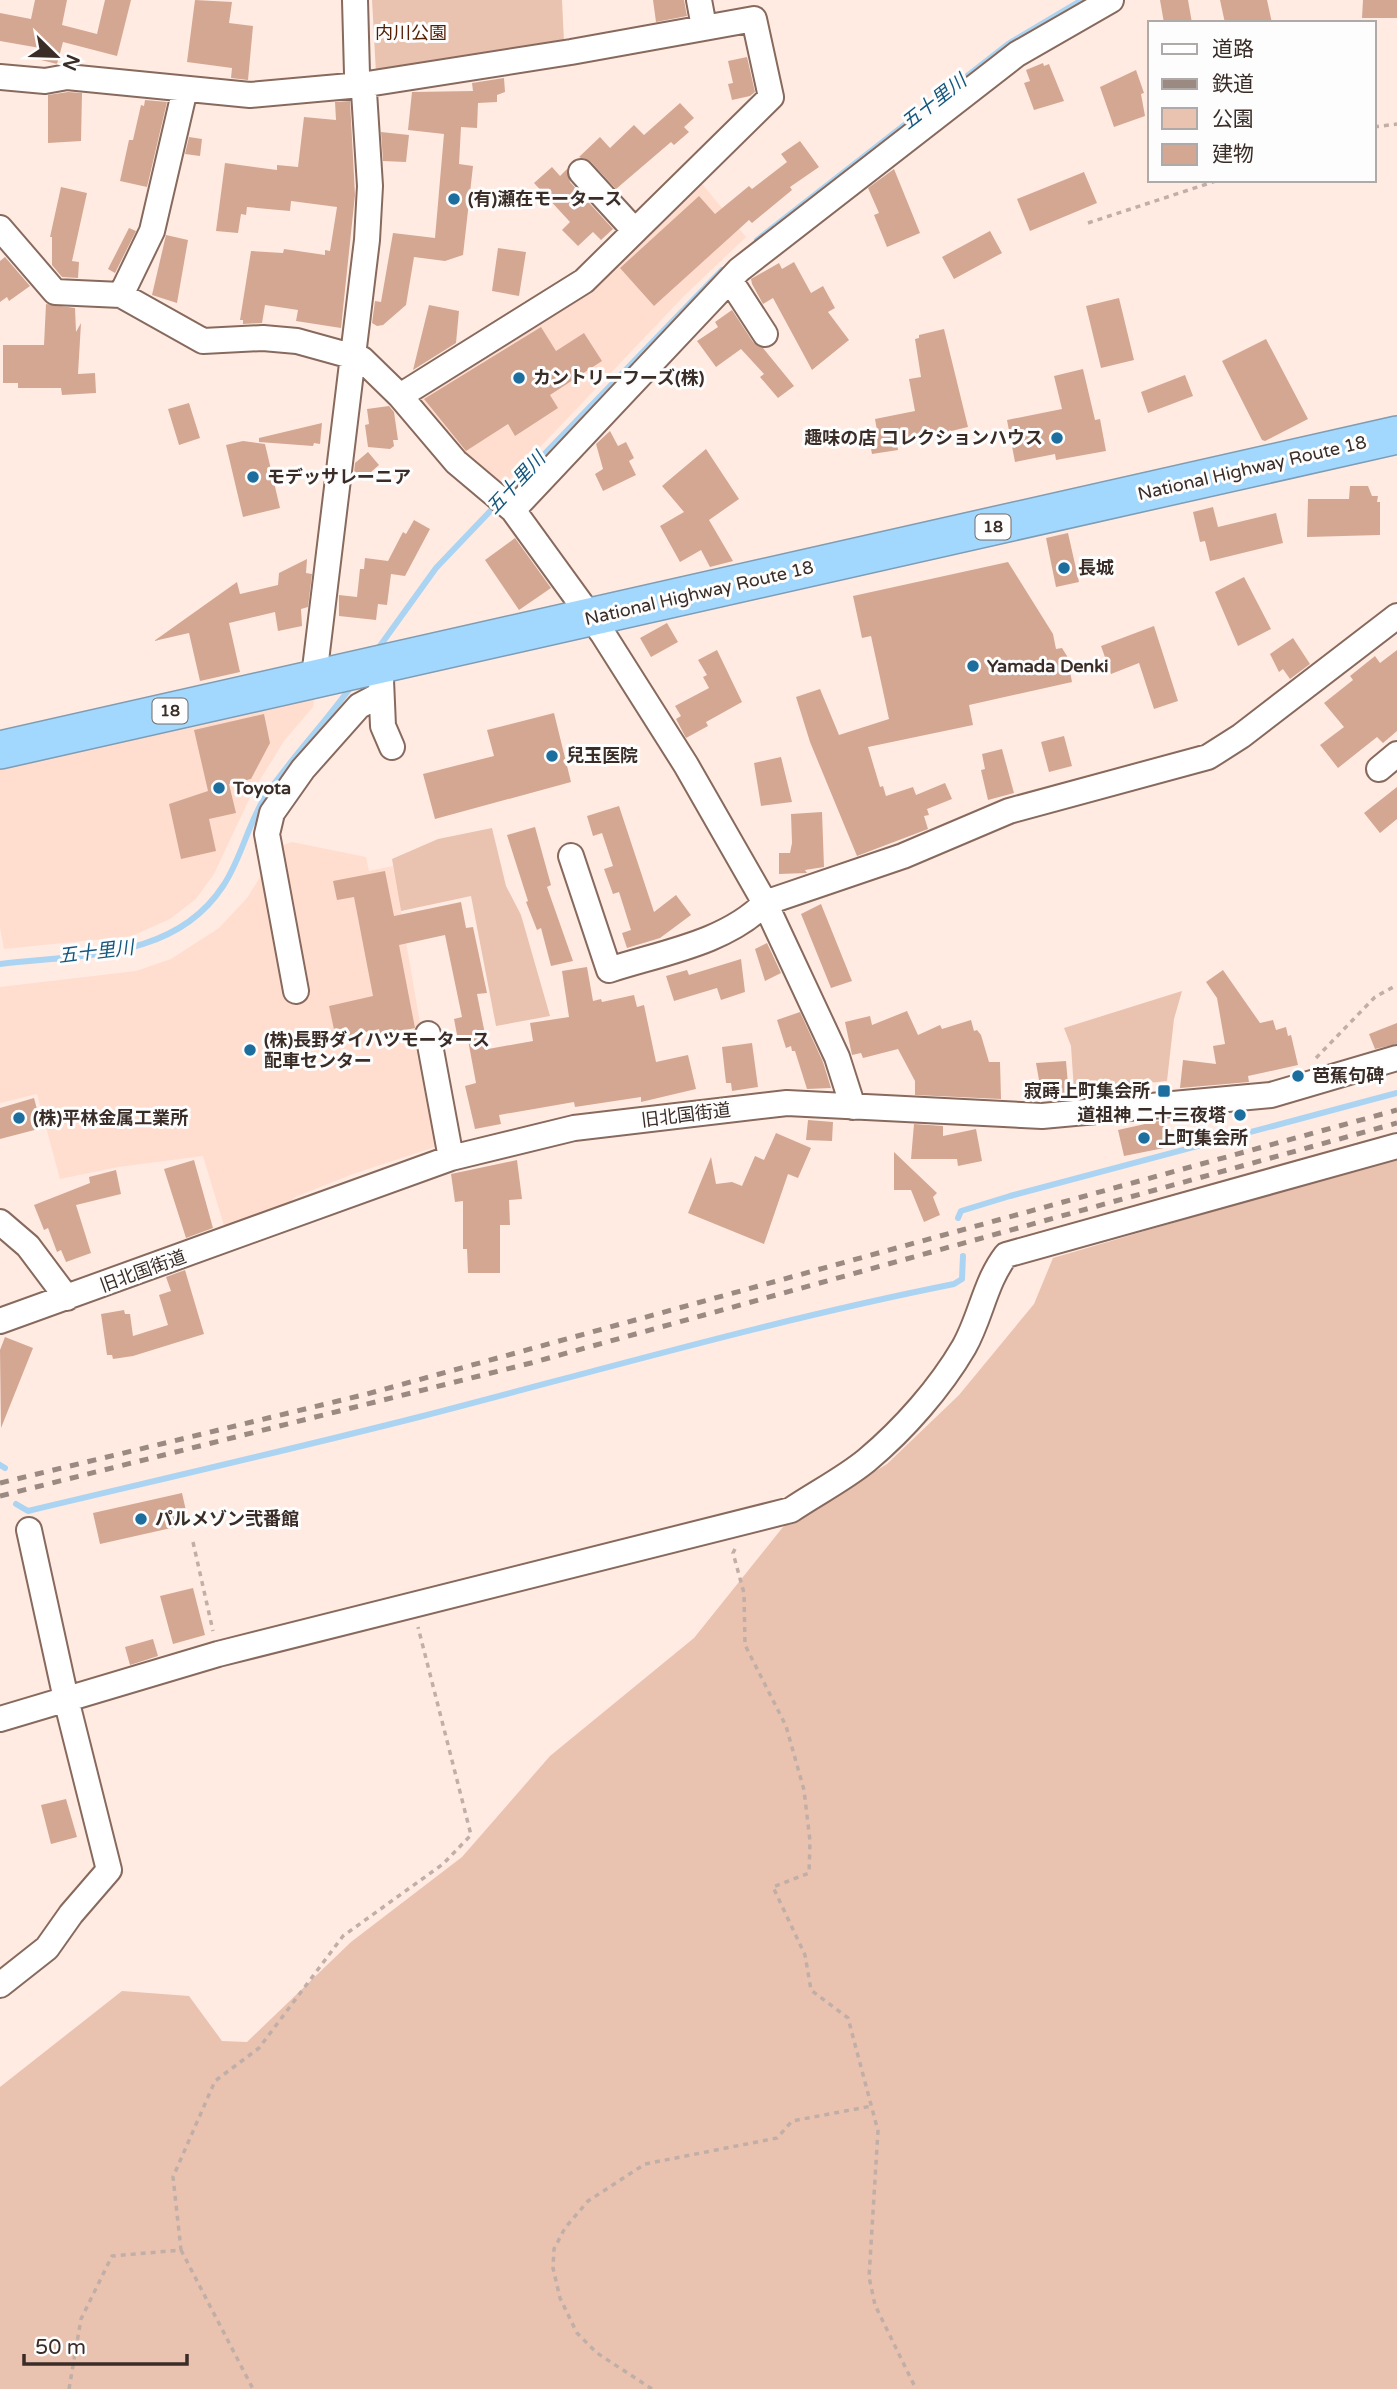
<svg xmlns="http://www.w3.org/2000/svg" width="1397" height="2389" font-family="'Varela Round','Noto Sans JP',sans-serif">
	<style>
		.built { fill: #ffdecf }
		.green { fill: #eac2b0 }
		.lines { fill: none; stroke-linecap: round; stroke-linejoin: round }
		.stream { stroke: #abd4f3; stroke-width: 6 }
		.building { fill: #d4a793 }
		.minor-casing { stroke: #876a5d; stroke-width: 28 }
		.highway-casing { stroke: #7e9cb3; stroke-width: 40 }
		.path { stroke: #c1afa7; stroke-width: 3.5; stroke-dasharray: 5 5; stroke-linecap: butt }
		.minor { stroke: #fff; stroke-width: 24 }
		.highway { stroke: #a2d7fe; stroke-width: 37 }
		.rail { stroke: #9a8a82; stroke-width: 5; stroke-dasharray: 9 9; stroke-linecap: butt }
		.poi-dot { fill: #1c6e9f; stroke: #fdfdfd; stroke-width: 2.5 }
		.labels { text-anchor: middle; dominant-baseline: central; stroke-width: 6; stroke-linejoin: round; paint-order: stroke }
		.shield { fill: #fdfdfd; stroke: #746b67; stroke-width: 2 }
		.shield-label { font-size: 16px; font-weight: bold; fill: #3a2d27 }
		.park-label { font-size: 18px; fill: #541d00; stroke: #fdfdfd }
		.poi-label { font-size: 18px; font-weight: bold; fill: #3a2d27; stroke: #fdfdfd; text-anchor: start }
		.street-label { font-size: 18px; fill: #3a2d27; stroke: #fdfdfd }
		.water-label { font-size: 19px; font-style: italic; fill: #14567d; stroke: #fdfdfd }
	</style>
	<rect width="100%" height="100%" fill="#ffebe2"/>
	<!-- built -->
	<path class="built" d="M698,179L746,237L685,295L504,485L461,457L411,398Z
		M315,695L313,707L284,741L253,791L214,874L196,899L170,919L132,936L4,949L0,928V769Z
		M292,842L366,857L369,871L393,866L441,1145L356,1173L295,1197L284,1208L225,1229L203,1156L118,1167L60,1179L37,1094L0,1103V987L136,971L171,959L219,928L247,898L260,877L269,850Z"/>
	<!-- green -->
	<path class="green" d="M372,0H562L564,42L376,73Z
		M492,828L506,886L521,915L550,1016L496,1026L471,896L401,911L392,859L438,839Z
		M1182,991L1174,1019L1167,1081L1074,1091L1071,1046L1064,1028Z
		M1397,1157V2389H0V2087L122,1991L189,1996L222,2041L247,2042L351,1942L462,1857L550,1756L694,1638L783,1527L887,1464L959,1395L1034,1304L1053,1258Z"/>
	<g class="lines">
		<!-- stream -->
		<path class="stream" d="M757,240L1008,44L1082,0
			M504,496L722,270
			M377,650L436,568L497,504
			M0,964C79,954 174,961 223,886C242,858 248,822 267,794C293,756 326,722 353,684
			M958,1218L961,1211L1010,1196L1397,1093
			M0,1465L5,1468
			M16,1504L28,1511C158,1480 289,1450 419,1417C597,1371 773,1320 954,1284L962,1279L963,1256"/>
	</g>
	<!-- building -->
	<path class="building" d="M35,0H67L62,25L97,34L105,0H131L117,56L63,42L57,64L37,59L40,48L0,41V13L31,19Z
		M195,0L232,2L229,23L253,26L248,80L231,78L232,68L187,62Z
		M653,0H684L687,16L656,22Z
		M1160,0H1188L1192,23H1164Z
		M1220,0H1267L1272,23H1225Z
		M1363,0H1397V18H1362Z
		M747,57L755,92L750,96L732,100L728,84L733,83L728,61Z
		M1043,63L1044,66L1049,64L1064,101L1034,110L1024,83L1030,81L1026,70Z
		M1136,70L1144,93L1141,94L1145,116L1114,127L1100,87Z
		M504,78L505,92L497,95V102L478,103L477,128L461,127L459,164L473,166L463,255L445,261L414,257L406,305L383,325L377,326L372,323L375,301L381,302L393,233L435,238L444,134L408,130L412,92L473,91L472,83Z
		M68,92L82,93L81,141L48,143V95Z
		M145,100L167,102L147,187L120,181L129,140H133L141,105L144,106Z
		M350,101L355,195L341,328L296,321L298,310L265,305L262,323L243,324V320H240L251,251L283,253L284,249L325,255V250L330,251L337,207L291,201L290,211L247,207L246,215L241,214L238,233L216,231L225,163L277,170V165L298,167L304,117L336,120L335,102Z
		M680,103L694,118L684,127L689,132L674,145L671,142L616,189L591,162L579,157L600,137L610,148L634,125L644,135Z
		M381,132L409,135L406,162L383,161Z
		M189,137L202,139L200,156L185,154Z
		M800,141L819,167L790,187L792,190L752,223L749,220L654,306L620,268L699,196L715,214L749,186L752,189L787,162L781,154Z
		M552,167L560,176L567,169L570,182L613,229L601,240L593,232L578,246L562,230L570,222L534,183Z
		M894,169L920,233L887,247L874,215L879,213L868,188Z
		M1084,172L1097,203L1030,231L1017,199Z
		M61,187L87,193L72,261L79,262L78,278L62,277L52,265V237H50Z
		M129,228L136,231L115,273L108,269Z
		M990,231L1002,253L954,279L942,257Z
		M166,235L188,240L177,303L152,295Z
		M498,248L526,252L519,296L492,291Z
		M5,257L30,286L9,301L7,297L0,302V261Z
		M794,262L811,293L823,286L835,308L828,312L849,340L812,370L773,298L763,304L752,284L751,279L779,263L782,269Z
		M1119,298L1134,360L1101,368L1086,306Z
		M46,304L75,308L76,332L81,323L78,374L95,373L96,393L62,395L61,388H18V383H3V345H44Z
		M429,305L459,311L456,343L413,370Z
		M732,310L753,342L763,348L794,386L778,398L760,377L764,374L741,349L716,367L697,341L718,327L715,322Z
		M541,327L556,351L584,333L602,361L550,395L558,408L515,436L508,424L466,451L424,399Z
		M944,329L968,427L897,444L898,450L872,454L869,438L878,436L875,419L915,411L909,379L921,377L915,339L919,338V335Z
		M1266,339L1308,419L1265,441L1262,440L1222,361Z
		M1083,369L1095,420L1100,419L1106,451L1056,460L1055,454L1015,462L1007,420L1062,409L1054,376Z
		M1185,375L1193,396L1148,413L1141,392Z
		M189,403L200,438L179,445L168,409Z
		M389,406L394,412L398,440H393L394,446L390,449L368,447L365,425L369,424L367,409Z
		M322,423L320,444L314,443L313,446L259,442V438Z
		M610,431L618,446L626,442L634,458L629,461L636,475L603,491L595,474L603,469L596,444Z
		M243,441L265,444L280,508L243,517L226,445Z
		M706,449L739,499L709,520L733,561L710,567L701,550L680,562L660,526L684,512L662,486Z
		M368,452L379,465L361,481L354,473L355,463Z
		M1350,486H1368L1372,496H1378L1377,502H1380V535L1307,537L1308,499H1349Z
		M1213,507L1218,527L1276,513L1283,543L1210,561L1205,541L1200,542L1193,512Z
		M414,520L430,529L405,576L391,574L387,605L378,604L376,620L339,616V595L357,597L360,569H364L365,558L388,561L403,532L406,534Z
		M1068,533L1079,582L1056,587L1046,538Z
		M515,538L551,588L519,610L485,560Z
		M307,559L306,573L312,574L308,607L301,609L302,626L278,631L275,612L229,623L240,672L200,681L189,633L154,641L237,582L240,594L278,585L279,573Z
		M1008,562L1053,634L1056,649L1062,648L1067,656L1072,682L969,705L973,725L868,747L880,787L883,786L886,796L913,787L916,795L945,783L952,799L927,809L929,815L924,816L928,829L857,856L810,742L796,697L820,689L839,735L889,719L871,636L862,638L853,596Z
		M1244,577L1271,629L1238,646L1215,592Z
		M667,623L678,642L651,657L640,638Z
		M1154,626L1178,701L1154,709L1139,663L1111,674L1101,646Z
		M1293,638L1310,664L1290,679L1283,669L1279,672L1270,654Z
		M717,650L742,702L706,722L708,726L686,738L676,719L681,716L675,706L709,688L703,677L707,675L698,660Z
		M1397,650V731L1383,743L1377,737L1338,768L1320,745L1344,727L1324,703L1353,680L1350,676L1375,656L1380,663Z
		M554,713L571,782L435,819L423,774L494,756L487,730Z
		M264,714L270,743L251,779L229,784L236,813L209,819L216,851L181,859L169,804L208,791L194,730Z
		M1064,736L1072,766L1049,772L1041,742Z
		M1002,749L1014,793L988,800L981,770L985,769L982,754Z
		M781,757L792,802L761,806L754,763Z
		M1397,787V819L1380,833L1364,813Z
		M619,806L654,912L676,895L691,915L660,938L627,948L622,933L631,930L619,892L613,894L604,869L613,866L602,833L593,836L587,816Z
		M822,812L824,867L805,870L807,873L779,874V853H790L792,843L791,814Z
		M535,827L551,885L547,887L573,961L551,966L541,928L537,930L526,902L528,901L507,835Z
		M385,871L394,916L461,902L466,928L473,927L487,993L477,994L488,1049L533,1041L530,1023L569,1017L562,971L587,967L593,1001L601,999L602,1002L634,995L637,1007L644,1005L656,1062L688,1055L696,1089L641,1102V1097L575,1107L574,1102L499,1115L501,1124L475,1129L465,1086L476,1083L468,1040H458L454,1019L462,1017L445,935L399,945L415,1028L380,1035L379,1029L336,1039L329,1006L373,996L354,897L337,900L333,881Z
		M821,904L852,981L831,988L801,914Z
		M767,943L781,973L765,981L755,949Z
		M741,959L745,992L721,1000L717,988L674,1001L666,976L687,970L689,975Z
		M1223,970L1260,1023L1273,1020L1276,1030L1286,1027L1288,1036L1291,1035L1298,1065L1248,1076L1249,1082L1180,1088L1183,1060L1216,1064L1213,1046L1225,1044L1217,998L1206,982Z
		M907,1011L918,1035L940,1025L942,1029L971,1020L974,1031L977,1030L981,1035L989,1062H1000L1001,1099L915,1095V1081L898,1049L863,1058L861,1053L852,1055L845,1022L870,1016L872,1025Z
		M800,1012L823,1062L831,1088L807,1089L795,1051H792L791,1046L786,1048L777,1020Z
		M1397,1023V1044L1375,1049L1369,1034Z
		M752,1043L758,1087L732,1091L731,1083H726L722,1047Z
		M1066,1061L1069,1096L1042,1097L1036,1063Z
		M34,1098L42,1128L0,1139V1108Z
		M808,1120L833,1122L832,1141L806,1140Z
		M1163,1120L1169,1147L1124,1156L1118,1130Z
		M914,1124L943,1126V1136L976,1129L982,1161L958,1166L957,1159H911Z
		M776,1133L811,1148L798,1178L788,1174L764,1244L688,1213L711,1157L716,1184L732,1182L742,1186L755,1156L764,1160Z
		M894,1152L937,1193L933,1197L940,1215L924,1222L911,1190H894Z
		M194,1160L213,1228L186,1238L164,1169Z
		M517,1160L522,1199L509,1200L510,1225H500V1273H468L467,1249H463V1201L455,1202L451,1174Z
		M116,1170L121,1194L76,1205L91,1253L66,1262L61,1250L57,1252L48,1228L44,1230L34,1205L90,1183L89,1177Z
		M185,1270L204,1334L133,1356L113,1359L112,1355H107L101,1314L124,1310L125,1314H130L133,1336L168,1325L159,1295L171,1291L166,1277Z
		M5,1337L33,1348L1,1428L0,1350Z
		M182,1493L189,1524L100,1544L93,1513Z
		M193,1588L205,1635L173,1644L160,1596Z
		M153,1639L158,1656L130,1665L125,1647Z
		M66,1799L77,1837L51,1844L41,1805Z"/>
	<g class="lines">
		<!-- minor casing -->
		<g class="minor-casing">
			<path id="minor" d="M699,0L704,27
				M0,77L45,81L67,77L250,95L361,85L571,52L754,19L771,97L584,281L400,396
				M581,172L635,231
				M0,228L55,292L121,295L203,341L263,338L297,341L362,359L400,396L456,462L513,510
				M730,280L765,334
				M121,295L152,231L185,89
				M314,677L367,240L370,186L364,92L357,74L355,0
				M381,680L383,726L392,747
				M1379,769L1397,754
				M571,856L609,970C661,953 726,943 765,903L903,856L1009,811L1208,757L1241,736L1397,616
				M296,991L267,834L272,813L303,769L359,706L380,695
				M428,1034L451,1158
				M853,1107L837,1057L765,903L686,765L603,634L513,510L739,270L1017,54L1111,0
				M0,1222L28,1246L67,1298
				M0,1321L451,1158L574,1128L787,1103L1042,1116L1271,1095L1397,1058
				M0,1719L218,1654L791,1510C816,1493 844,1479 867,1460C904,1429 940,1388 964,1347C981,1317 985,1282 1006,1255L1397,1146
				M0,1985L47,1948L71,1914L109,1870L66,1699L29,1530"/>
		</g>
		<!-- highway casing -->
		<g class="highway-casing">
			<path id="highway" d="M0,750L1397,435"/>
		</g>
		<!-- path -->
		<path class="path" d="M1374,127L1397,124
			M1088,223L1219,180
			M1316,1058L1375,997L1397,985
			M193,1542L213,1631
			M735,1549L733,1553L744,1593L745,1645L786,1726L804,1790L810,1841L809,1873L773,1887L805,1955L811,1990L848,2018L878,2131L869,2277L875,2305L916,2389
			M181,2250L253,2389
			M69,2389L81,2319L112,2256L181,2250L173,2177L215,2081L259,2048L343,1936L443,1864L471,1835L418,1627
			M652,2389L597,2353L577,2333L560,2298L553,2268L554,2249L565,2228L588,2201L645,2164L777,2138L792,2121L872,2106"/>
		<!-- minor -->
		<use href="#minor" class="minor"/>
		<!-- highway -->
		<use href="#highway" class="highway"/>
		<!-- rail -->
		<path class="rail" d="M0,1483L367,1394L1397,1110
			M0,1496L531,1363L1397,1123"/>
	</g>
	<!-- markers -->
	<g class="poi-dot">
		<circle cx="454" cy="199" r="7"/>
		<circle cx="519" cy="378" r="7"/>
		<circle cx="1057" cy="438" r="7"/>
		<circle cx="253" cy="477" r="7"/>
		<circle cx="1064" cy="568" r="7"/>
		<circle cx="973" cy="666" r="7"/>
		<circle cx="552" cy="756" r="7"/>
		<circle cx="219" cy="788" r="7"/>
		<circle cx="250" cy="1050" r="7"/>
		<circle cx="1298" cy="1076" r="7"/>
		<rect x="1157" y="1084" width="14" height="14" rx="3.5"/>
		<circle cx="1240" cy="1115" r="7"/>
		<circle cx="19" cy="1118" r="7"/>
		<circle cx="1144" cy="1138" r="7"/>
		<circle cx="141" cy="1519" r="7"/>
	</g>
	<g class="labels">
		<!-- shield labels -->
		<g class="shield">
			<rect x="975.5" y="514.5" width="35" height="25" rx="5"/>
			<rect x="152.5" y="698.5" width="35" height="25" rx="5"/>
		</g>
		<g class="shield-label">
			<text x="993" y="527">18</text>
			<text x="170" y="711">18</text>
		</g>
		<!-- park labels -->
		<g class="park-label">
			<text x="411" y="33">内川公園</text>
		</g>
		<!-- poi labels -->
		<g class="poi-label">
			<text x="468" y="199">(有)瀬在モータース</text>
			<text x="533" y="378">カントリーフーズ(株)</text>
			<text x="1043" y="438" text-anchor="end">趣味の店 コレクションハウス</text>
			<text x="267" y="477">モデッサレーニア</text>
			<text x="1078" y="568">長城</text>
			<text x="987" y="666">Yamada Denki</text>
			<text x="566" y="756">兒玉医院</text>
			<text x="233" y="788">Toyota</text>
			<text x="264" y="1040">(株)長野ダイハツモータース<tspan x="264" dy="21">配車センター</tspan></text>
			<text x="1312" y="1076">芭蕉句碑</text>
			<text x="1150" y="1091" text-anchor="end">寂蒔上町集会所</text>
			<text x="1226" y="1115" text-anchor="end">道祖神 二十三夜塔</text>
			<text x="33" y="1118">(株)平林金属工業所</text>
			<text x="1158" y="1138">上町集会所</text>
			<text x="155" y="1519">パルメゾン弐番館</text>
		</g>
		<!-- street labels -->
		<g class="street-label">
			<text transform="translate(1252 468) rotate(-13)">National Highway Route 18</text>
			<text transform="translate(699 593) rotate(-13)">National Highway Route 18</text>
			<text transform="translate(686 1115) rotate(-7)">旧北国街道</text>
			<text transform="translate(143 1271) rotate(-20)">旧北国街道</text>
		</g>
		<!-- water labels -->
		<g class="water-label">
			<text transform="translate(934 102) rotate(-38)">五十里川</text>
			<text transform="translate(516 483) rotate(-47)">五十里川</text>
			<text transform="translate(96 952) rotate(-7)">五十里川</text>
		</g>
	</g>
	<!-- legend -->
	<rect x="1148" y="21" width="228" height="161" fill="#fdfdfd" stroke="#afaaa7" stroke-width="2"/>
	<rect x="1162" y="44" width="35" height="10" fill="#ffffff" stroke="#afaaa7" stroke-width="2"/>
	<text x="1212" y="56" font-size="21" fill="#3a2d27">道路</text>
	<rect x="1162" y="79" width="35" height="10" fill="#9a8a82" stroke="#afaaa7" stroke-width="2"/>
	<text x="1212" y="91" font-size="21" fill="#3a2d27">鉄道</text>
	<rect x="1162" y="108" width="35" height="21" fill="#eac2b0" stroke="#afaaa7" stroke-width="2"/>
	<text x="1212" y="126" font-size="21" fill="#3a2d27">公園</text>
	<rect x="1162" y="144" width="35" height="21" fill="#d4a793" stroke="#afaaa7" stroke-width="2"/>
	<text x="1212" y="161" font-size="21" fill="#3a2d27">建物</text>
	<!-- north arrow -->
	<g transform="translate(56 56) rotate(113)" stroke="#fdfdfd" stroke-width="5" paint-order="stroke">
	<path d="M0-5L12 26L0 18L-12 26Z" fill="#3a2d27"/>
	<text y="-10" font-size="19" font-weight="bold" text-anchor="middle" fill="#3a2d27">N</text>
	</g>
	<!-- scale -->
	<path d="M24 2354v10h163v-10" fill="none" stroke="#3a2d27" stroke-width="3.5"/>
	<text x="35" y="2354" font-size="21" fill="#3a2d27" stroke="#fdfdfd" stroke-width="5" paint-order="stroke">50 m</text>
</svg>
